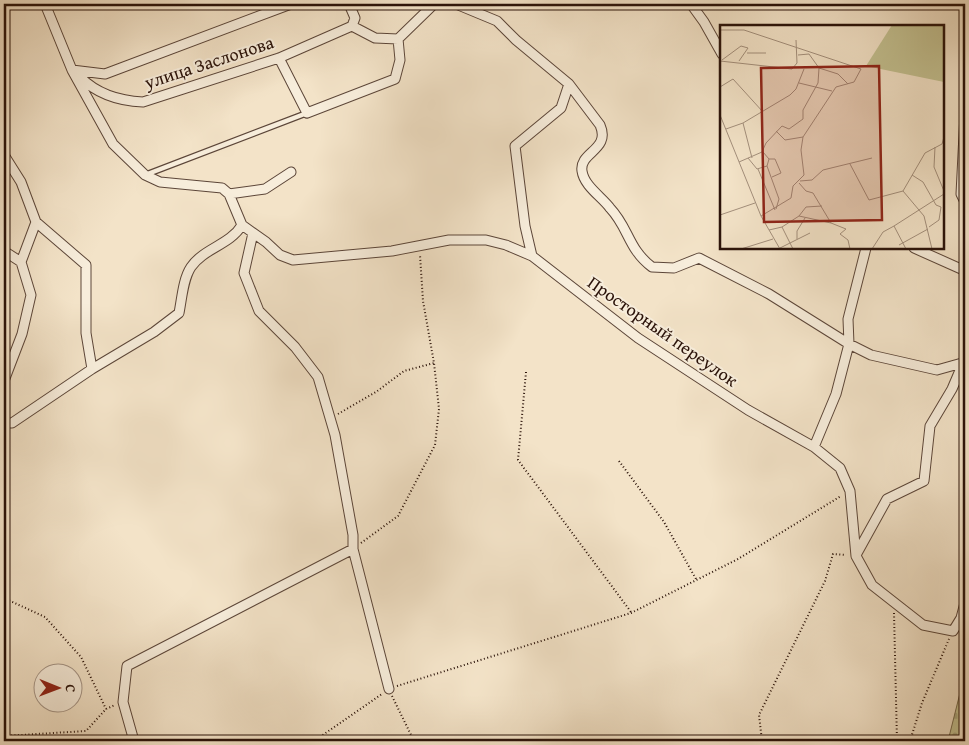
<svg xmlns="http://www.w3.org/2000/svg" width="969" height="745" font-family="'Gentium Book Plus',serif">
	<style>
		.cemetery { fill: url(#cemetery-stones); stroke: #766a4d }
		.lines { fill: none; stroke-linecap: round; stroke-linejoin: round }
		.service-casing { stroke: #5c4639; stroke-width: 7 }
		.minor-casing { stroke: #5c4639; stroke-width: 11 }
		.secondary-casing { stroke: #2a1209; stroke-width: 15 }
		.path { stroke: #2a1209; stroke-width: 2; stroke-dasharray: 1 2.5; stroke-linecap: butt }
		.service { stroke: #f7eddb; stroke-width: 4.5 }
		.minor { stroke: #f7eddb; stroke-width: 9 }
		.secondary { stroke: #f7eddb; stroke-width: 12 }
		.labels { text-anchor: middle; dominant-baseline: central; stroke-width: 4; stroke-linejoin: round; paint-order: stroke }
		.street-label { font-size: 18px; fill: #2a1209; stroke: #f7eddb }
		.inset-road { fill: none; stroke: #a38f7c; stroke-width: 1 }
		.view { fill: #8f2418; fill-opacity: 0.15; stroke: #8f2418; stroke-width: 2.5 }
		.inset-edge { fill: none; stroke: #2a1209; stroke-width: 2.5 }
	</style>
	<defs>
		<pattern id="cemetery-stones" width="16" height="16" patternUnits="userSpaceOnUse" patternTransform="scale(1.25)"><rect width="16" height="16" fill="#c3c191"/><path d="M2 7V4a2 2 0 0 1 4 0v3zM10 15v-3a2 2 0 0 1 4 0v3z" fill="#a8a57c"/></pattern>
	</defs>
	<rect width="100%" height="100%" fill="#f3e3c8"/>
	<filter id="stains"><feTurbulence type="fractalNoise" baseFrequency=".004" numOctaves="4"/><feColorMatrix values="0 0 0 0 .2 0 0 0 0 .09 0 0 0 0 .02 0 0 0 .5 -.17"/></filter>
	<radialGradient id="worn" r=".72"><stop offset=".6" stop-color="#630" stop-opacity="0"/><stop offset="1" stop-color="#630" stop-opacity=".3"/></radialGradient>
	<!-- cemetery -->
	<path class="cemetery" d="M965,673V741H948Z"/>
	<g class="lines">
		<!-- service casing -->
		<g class="service-casing">
			<path id="service" d="M145,175L307,113"/>
		</g>
		<!-- minor casing -->
		<g class="minor-casing">
			<path id="minor" d="M45,4L72,70L113,144L145,175L160,182L222,188L229,194L242,225L266,242L280,255L293,260L392,251L449,240H486L506,245L532,256L638,338L748,410L814,447L840,468L850,491L856,556L872,585L923,625L953,631L961,618L965,603
				M349,4L355,18L352,26L375,38L398,39L434,4
				M456,4L497,21L516,40L569,84L600,125C611,150 579,152 582,171C584,186 602,197 610,208C629,228 628,249 652,267L674,268L699,258L769,294L849,344L871,355L937,370L962,363
				M691,4L704,22L722,54
				M279,58L307,113L395,79L400,60L398,39
				M72,70L105,74L291,4
				M80,77C97,94 119,101 143,102L279,58L352,26
				M965,114L961,194L965,202
				M4,155L21,182L36,222L21,262L31,295L22,334L4,381
				M229,194L265,189L291,172
				M36,222L86,265V333L92,369
				M253,233L244,273L259,311L295,347L318,377L335,435L353,535V549L389,689
				M914,248L961,269
				M4,251L21,262
				M532,256L525,226L515,146L561,108L569,84
				M4,423H12L92,369L154,332L179,313C182,298 183,279 191,267C204,248 230,245 242,225
				M814,447L836,394L849,344L848,319L866,248
				M856,555L887,499L924,481L930,426L952,389L964,361
				M134,741L123,702L127,666L353,549"/>
		</g>
		<!-- secondary casing -->
		<g class="secondary-casing">
			<path id="secondary" d="M4,5L5,4"/>
		</g>
		<!-- path -->
		<path class="path" d="M526,372L518,460L631,612
			M338,414L376,392L404,371L434,363
			M619,461L664,522L696,579
			M361,543L398,516L435,445L439,409L434,363L423,301L420,255
			M4,596L6,599L45,617L81,657L106,709
			M894,613L897,741
			M397,686L631,613L738,559L841,496
			M392,696L414,741
			M4,736L86,731L106,709L115,705
			M314,741L382,694
			M762,741L759,715L825,581L833,554L846,555
			M910,741L922,703L949,639"/>
		<!-- service -->
		<use href="#service" class="service"/>
		<!-- minor -->
		<use href="#minor" class="minor"/>
		<!-- secondary -->
		<use href="#secondary" class="secondary"/>
	</g>
	<g class="labels">
		<!-- street labels -->
		<g class="street-label">
			<text transform="translate(209 62) rotate(-18)">улица Заслонова</text>
			<text transform="translate(663 331) rotate(35)">Просторный переулок</text>
		</g>
	</g>
	<!-- overview -->
	<g transform="translate(720 25)">
		<rect width="224" height="224" fill="#f3e3c8"/>
		<path d="M172,0H224V57L146,41Z" fill="#c3c191"/>
		<path class="inset-road" d="M0,5H24L141,44L134,57L116,62L83,112L81,125L84,150L73,161L71,173L41,191M27,28H46M78,30L89,29L99,43L118,49L128,59M2,35L21,21L28,23L19,36M0,36L72,44L77,38L76,15M79,58L112,66M0,62L13,54L43,87M0,90L41,191L60,224M23,98L32,133M6,104L23,98L70,70L76,64L84,44M56,106L65,115L83,112M215,122L214,142L224,166M28,133L37,144L47,141L49,134L43,127M49,134H55L61,148L52,152M19,137L42,127L46,118L62,101L69,104L83,94V85L98,58L99,43M130,139L149,175L183,166M47,141L59,174L56,184M38,144L55,185M192,150L203,157L216,180L221,182L219,195L209,202M80,156L92,155L103,145L152,133M79,158L86,166L93,168L111,198L126,204L120,209L128,215L130,224M183,166L205,128L222,119L224,112M183,166L204,191L212,224M0,190L35,178M79,191L86,182L102,181M62,202L73,224M49,205L62,202L79,191L111,198M77,214V206L85,193M179,220L208,204M60,223L90,208M21,224L53,214M152,224L163,207L174,201M186,224L174,201L224,169"/>
		<path class="view" d="M159,41L162,195L44,197L41,43Z"/>
		<rect width="224" height="224" class="inset-edge"/>
	</g>
	<!-- margin -->
	<rect width="969" height="745" fill="none" stroke="#f3e3c8" stroke-width="20"/>
	<rect x="5" y="5" width="959" height="735" fill="none" stroke="#2a1209" stroke-width="2.5"/>
	<rect x="10" y="10" width="949" height="725" fill="none" stroke="#2a1209"/>
	<!-- north arrow -->
	<g transform="translate(58 688) rotate(91)"><circle r="24" fill="#f7eddb" stroke="#a59587"/>
	<path d="M0-4L9 19L0 12L-9 19Z" fill="#8f2418"/>
	<text y="-8" font-size="14" font-weight="bold" text-anchor="middle" fill="#2a1209">С</text>
	</g>
	<rect width="100%" height="100%" filter="url(#stains)"/>
	<rect width="100%" height="100%" fill="url(#worn)"/>
</svg>
